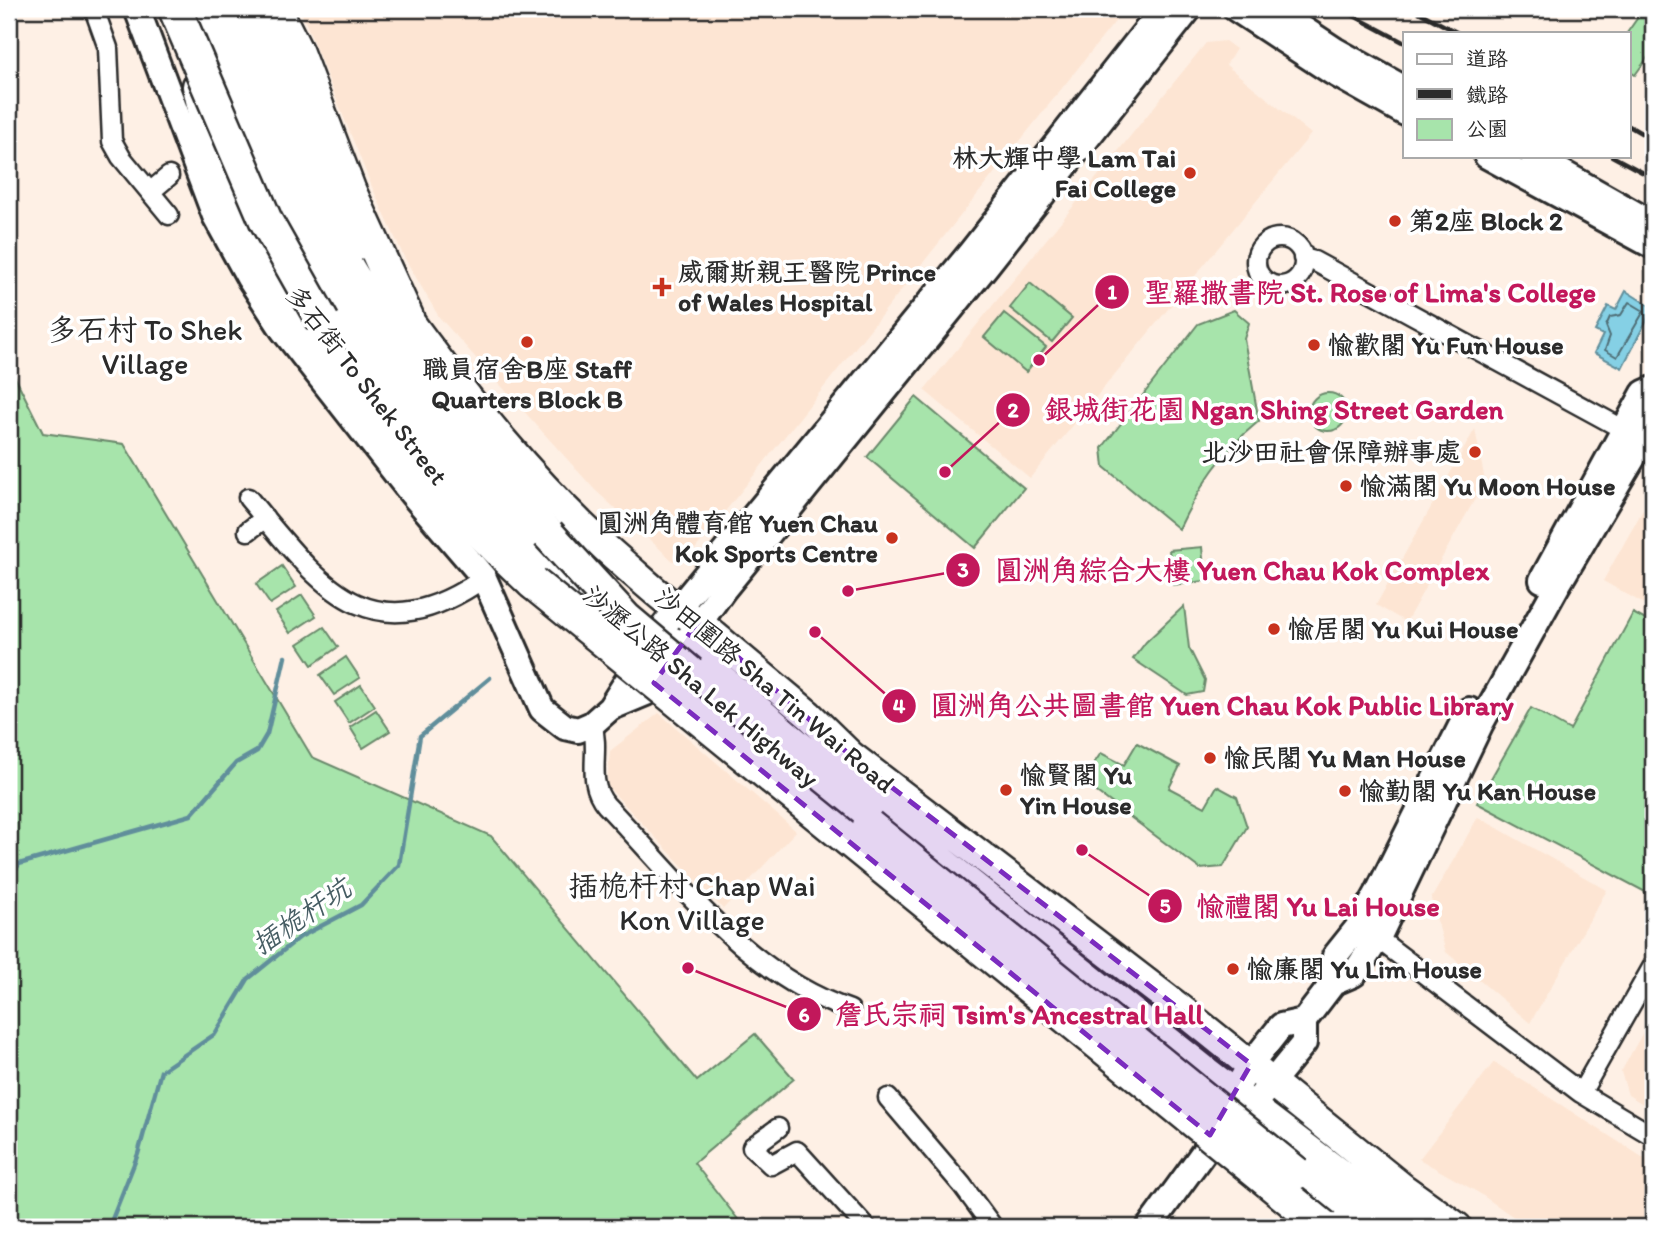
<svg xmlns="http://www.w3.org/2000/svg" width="1662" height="1236" font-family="Itim,'LXGW WenKai TC',sans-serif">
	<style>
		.built { fill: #fde5d3 }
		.green { fill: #a7e4ab; stroke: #69886b; stroke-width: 2 }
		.water { fill: #85d0e5; stroke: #618e9b; stroke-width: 2 }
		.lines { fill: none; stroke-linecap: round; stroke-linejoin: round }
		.shore { stroke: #4f6d75; stroke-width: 2 }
		.stream { stroke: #618e9b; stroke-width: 4.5 }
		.street-casing { stroke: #2b2b2b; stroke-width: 23 }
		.secondary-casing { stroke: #2b2b2b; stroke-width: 30 }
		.primary-casing { stroke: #2b2b2b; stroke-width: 33 }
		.highway-casing { stroke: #2b2b2b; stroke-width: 37 }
		.street { stroke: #fff; stroke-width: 18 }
		.secondary { stroke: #fff; stroke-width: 24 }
		.primary { stroke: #fff; stroke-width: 28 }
		.highway { stroke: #fff; stroke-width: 32 }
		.rail { stroke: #2b2b2b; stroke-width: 4.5 }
		.highway-bridge-casing { stroke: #2b2b2b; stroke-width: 37; stroke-linecap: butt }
		.highway-bridge { stroke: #fff; stroke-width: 32 }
		.marked { fill: #7b2cbf; fill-opacity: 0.2; stroke: #7b2cbf; stroke-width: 5; stroke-dasharray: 14 9; stroke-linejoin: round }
		.poi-dot { fill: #c8321e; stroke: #fff; stroke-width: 2.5 }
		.labels { text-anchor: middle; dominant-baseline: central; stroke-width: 7; stroke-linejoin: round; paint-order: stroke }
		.poi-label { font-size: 26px; font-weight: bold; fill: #2b2b2b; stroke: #fff; text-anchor: start }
		.street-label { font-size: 26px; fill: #2b2b2b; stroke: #fff }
		.water-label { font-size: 28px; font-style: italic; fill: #465d63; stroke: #fff }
		.quarter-label { font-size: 30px; fill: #2b2b2b; stroke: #fff }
		.leader { fill: none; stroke: #c2185b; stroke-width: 2.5 }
		.callout-dot { fill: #c2185b; stroke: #fff; stroke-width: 2.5 }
		.mark-label { font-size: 21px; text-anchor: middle; font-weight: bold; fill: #fff }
		.callout-label { font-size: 28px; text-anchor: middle; font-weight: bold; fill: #c2185b; stroke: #fff; stroke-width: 7; stroke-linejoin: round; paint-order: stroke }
	</style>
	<rect width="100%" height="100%" fill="#fef0e5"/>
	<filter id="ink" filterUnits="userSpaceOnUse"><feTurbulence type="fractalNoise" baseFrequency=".0143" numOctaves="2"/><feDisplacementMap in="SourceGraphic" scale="14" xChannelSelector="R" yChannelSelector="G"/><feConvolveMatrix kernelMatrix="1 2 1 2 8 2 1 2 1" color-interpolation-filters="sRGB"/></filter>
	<g filter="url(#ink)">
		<!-- built -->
		<path class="built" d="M300,9H1125L688,558L673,561L595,490L439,317L404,257L372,187Z
			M1225,41L1236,49L1226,65L1311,134L1030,478L924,390L1206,43Z
			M1475,429L1485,481L1406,622L1376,605Z
			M1653,492V609L1603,581Z
			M659,713L796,831L723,909L607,786L610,751Z
			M1478,817L1607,890L1530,1023L1446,952L1431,899Z
			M1653,1014V1110L1628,1095L1621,1072Z
			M1494,1062L1653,1164V1227H1528L1479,1193L1419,1159Z"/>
		<!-- green -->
		<path class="green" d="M1643,10L1653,18V50L1635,75L1629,71L1627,33Z
			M1030,283L1072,318L1052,342L1010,308Z
			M1234,310L1249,323L1244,339L1259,421C1222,451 1199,487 1179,529L1104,467L1102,448L1198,324Z
			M1004,313L1046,347L1026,372L984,337Z
			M9,365L43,433L124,444L312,757L491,836L697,1081L755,1034L794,1079L694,1163L744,1227H9Z
			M1309 412a19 19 0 1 1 38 0a19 19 0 1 1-38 0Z
			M916,397L1024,488L975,548L867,457Z
			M1202,547L1205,581L1173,585L1169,550Z
			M282,566L296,587L270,604L256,584Z
			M302,595L316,616L290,633L276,612Z
			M1184,606L1189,648L1205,680L1203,692L1187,695L1133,659L1146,642Z
			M1633,613L1653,624V896L1477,803L1531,708L1570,730Z
			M324,627L338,647L312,665L298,644Z
			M346,657L360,678L334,695L320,675Z
			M361,685L375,706L349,723L335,702Z
			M376,710L390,731L363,748L350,727Z
			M1137,743L1180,766L1169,788L1205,807L1217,786L1237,797L1247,827L1223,867L1200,869L1082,781L1101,753L1124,765Z"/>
		<!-- water -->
		<path class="water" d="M1626,291L1653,308L1622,368L1594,353L1603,335L1595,331L1608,306L1616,310Z"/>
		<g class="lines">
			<!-- shore -->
			<path class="shore" d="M1629,302L1644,311L1617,357L1605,350L1610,336L1606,326L1610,317L1621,315Z"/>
			<!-- stream -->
			<path class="stream" d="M9,882L19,864L191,815L236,763L257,751L267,734L285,657
				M9,987V1001
				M109,1227L138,1154L161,1071L215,1034L248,979L300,937L361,905L399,865L420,736L490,678"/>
			<!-- street casing -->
			<g class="street-casing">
				<path id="street" d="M94,9L108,48L112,141L121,157L169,215
					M150,192L169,176
					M1256 262a24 24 0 1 1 48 0a24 24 0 1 1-48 0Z
					M1303,258L1314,261L1632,434
					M248,498C320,584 369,658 484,578
					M248,531L265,518
					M592,724C601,753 585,780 606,805C679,881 747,975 850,1010
					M1369,932L1581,1093L1653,1136
					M1581,1093L1653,966
					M888,1098L962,1185L993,1227
					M778,1128L752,1147L771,1165L797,1151L866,1227"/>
			</g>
			<!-- secondary casing -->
			<g class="secondary-casing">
				<path id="secondary" d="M137,9L215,216L249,278L283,330L412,494L484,578L542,709L565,727L578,730L592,724L610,708L657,634L971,252L1163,9
					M1236,9L1332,72L1405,113
					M1273,9L1335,50L1405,89
					M1487,156L1653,246
					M1533,156L1653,224
					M1542,580L1644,393L1653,389
					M610,708L646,693L666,669L724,589L987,265L1189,9
					M1333,983L1335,956L1359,926L1377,894L1469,710
					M1259,1098L1304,1043V1021L1333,983L1354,974L1378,938L1480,725L1557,586L1653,424
					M1149,1227L1206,1149L1211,1131L1251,1064L1281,1026L1304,1021"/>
			</g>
			<!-- primary casing -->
			<g class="primary-casing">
				<path id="primary" d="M221,9L241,77
					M262,11L297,116L359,245
					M394,300C464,396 535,488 626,566C649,586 671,607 698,622L809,715L850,755L1177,1006L1404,1189L1457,1227
					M657,634L682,646L713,671L833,774L1207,1072L1410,1227"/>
			</g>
			<!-- highway casing -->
			<g class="highway-casing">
				<path id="highway" d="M200,9C275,198 359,384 510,526C534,549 561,569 587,590
					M249,9C276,204 422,389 548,534
					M275,9L297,53L350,192L407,317
					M199,86C217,175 254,256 307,329C324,352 345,372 363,395
					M354,376C386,444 477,530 533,583
					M690,673L869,826
					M1296,1173L1367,1227"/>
			</g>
			<!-- street -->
			<use href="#street" class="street"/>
			<!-- secondary -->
			<use href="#secondary" class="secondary"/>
			<!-- primary -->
			<use href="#primary" class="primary"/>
			<!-- highway -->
			<use href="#highway" class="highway"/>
			<!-- rail -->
			<path class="rail" d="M1341,9L1405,43
				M1413,9L1458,33
				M1629,126L1653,140
				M1612,156L1653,178"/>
			<!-- highway-bridge casing -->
			<g class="highway-bridge-casing">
				<path id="highway-bridge" d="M175,9L266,221L323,322
					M548,534L626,619L690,673
					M533,583L1324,1227
					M869,826L1296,1173"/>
			</g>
			<!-- highway-bridge -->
			<use href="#highway-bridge" class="highway-bridge"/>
		</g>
	</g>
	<!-- marked area -->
	<path class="marked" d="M698,622L850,755L1251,1064L1210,1135L654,683Z"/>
	<!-- markers -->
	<g class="poi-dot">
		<circle cx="1190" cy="173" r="7"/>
		<circle cx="1395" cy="221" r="7"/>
		<path d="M658.5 276.5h7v7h7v7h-7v7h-7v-7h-7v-7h7z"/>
		<circle cx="527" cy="342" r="7"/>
		<circle cx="1314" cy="345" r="7"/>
		<circle cx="1475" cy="452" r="7"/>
		<circle cx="1346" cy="486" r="7"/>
		<circle cx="892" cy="538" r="7"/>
		<circle cx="1274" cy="629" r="7"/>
		<circle cx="1210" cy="758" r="7"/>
		<circle cx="1006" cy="790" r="7"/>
		<circle cx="1345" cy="791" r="7"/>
		<circle cx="1233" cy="969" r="7"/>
	</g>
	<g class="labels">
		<!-- poi labels -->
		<g class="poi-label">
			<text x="1176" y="158" text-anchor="end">林大輝中學 Lam Tai<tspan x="1176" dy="30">Fai College</tspan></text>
			<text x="1409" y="221">第2座 Block 2</text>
			<text x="678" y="272">威爾斯親王醫院 Prince<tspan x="678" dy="30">of Wales Hospital</tspan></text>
			<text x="1328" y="345">愉歡閣 Yu Fun House</text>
			<text x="527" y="369" text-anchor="middle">職員宿舍B座 Staff<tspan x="527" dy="30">Quarters Block B</tspan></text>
			<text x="1461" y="452" text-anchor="end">北沙田社會保障辦事處</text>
			<text x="1360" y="486">愉滿閣 Yu Moon House</text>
			<text x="878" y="523" text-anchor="end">圓洲角體育館 Yuen Chau<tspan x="878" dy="30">Kok Sports Centre</tspan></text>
			<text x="1288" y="629">愉居閣 Yu Kui House</text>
			<text x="1224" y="758">愉民閣 Yu Man House</text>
			<text x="1020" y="775">愉賢閣 Yu<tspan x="1020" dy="30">Yin House</tspan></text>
			<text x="1359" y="791">愉勤閣 Yu Kan House</text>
			<text x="1247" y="969">愉廉閣 Yu Lim House</text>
		</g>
		<!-- street labels -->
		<g class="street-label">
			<text transform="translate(367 385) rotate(52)">多石街 To Shek Street</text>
			<text transform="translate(701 686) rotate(40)">沙瀝公路 Sha Lek Highway</text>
			<text transform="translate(775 690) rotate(40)">沙田圍路 Sha Tin Wai Road</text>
		</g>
		<!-- water labels -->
		<g class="water-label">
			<text transform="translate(301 916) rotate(-34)">插桅杆坑</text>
		</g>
		<!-- quarter labels -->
		<g class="quarter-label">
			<text x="145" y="329">多石村 To Shek<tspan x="145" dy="34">Village</tspan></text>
			<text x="692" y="885">插桅杆村 Chap Wai<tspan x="692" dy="34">Kon Village</tspan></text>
		</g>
	</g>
	<!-- callouts -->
	<path class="leader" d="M1039 360L1112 292M945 472L1013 410M848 591L963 570M815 632L899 706M1082 850L1165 906M688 968L804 1014"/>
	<g class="callout-dot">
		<circle cx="1039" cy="360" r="7"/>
		<circle cx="945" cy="472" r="7"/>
		<circle cx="848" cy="591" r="7"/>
		<circle cx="815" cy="632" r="7"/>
		<circle cx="1082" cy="850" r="7"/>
		<circle cx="688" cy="968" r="7"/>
		<circle cx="1112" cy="292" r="18"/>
		<circle cx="1013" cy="410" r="18"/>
		<circle cx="963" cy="570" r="18"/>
		<circle cx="899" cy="706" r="18"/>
		<circle cx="1165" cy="906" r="18"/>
		<circle cx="804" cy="1014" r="18"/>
	</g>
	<g class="mark-label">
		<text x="1112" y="299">1</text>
		<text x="1013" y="417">2</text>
		<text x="963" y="577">3</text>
		<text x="899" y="713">4</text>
		<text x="1165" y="913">5</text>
		<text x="804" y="1022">6</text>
	</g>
	<g class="callout-label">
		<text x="1370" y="302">聖羅撒書院 St. Rose of Lima's College</text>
		<text x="1274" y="419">銀城街花園 Ngan Shing Street Garden</text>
		<text x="1242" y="580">圓洲角綜合大樓 Yuen Chau Kok Complex</text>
		<text x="1222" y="715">圓洲角公共圖書館 Yuen Chau Kok Public Library</text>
		<text x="1318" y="916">愉禮閣 Yu Lai House</text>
		<text x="1019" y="1024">詹氏宗祠 Tsim's Ancestral Hall</text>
	</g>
	<!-- margin -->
	<rect width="1662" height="1236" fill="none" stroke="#fff" stroke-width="35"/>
	<rect x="18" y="18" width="1627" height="1201" fill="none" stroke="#2b2b2b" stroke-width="2.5" filter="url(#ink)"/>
	<!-- legend -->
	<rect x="1403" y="32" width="228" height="126" fill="#ffffff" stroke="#aaaaaa" stroke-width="2"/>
	<rect x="1417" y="54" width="35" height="10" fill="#ffffff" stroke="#aaaaaa" stroke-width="2"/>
	<text x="1466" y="66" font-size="21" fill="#2b2b2b">道路</text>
	<rect x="1417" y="89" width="35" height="10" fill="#2b2b2b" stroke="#aaaaaa" stroke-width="2"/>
	<text x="1466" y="102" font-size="21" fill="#2b2b2b">鐵路</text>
	<rect x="1417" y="119" width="35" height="21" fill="#a7e4ab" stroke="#aaaaaa" stroke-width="2"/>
	<text x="1466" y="136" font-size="21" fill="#2b2b2b">公園</text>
</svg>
